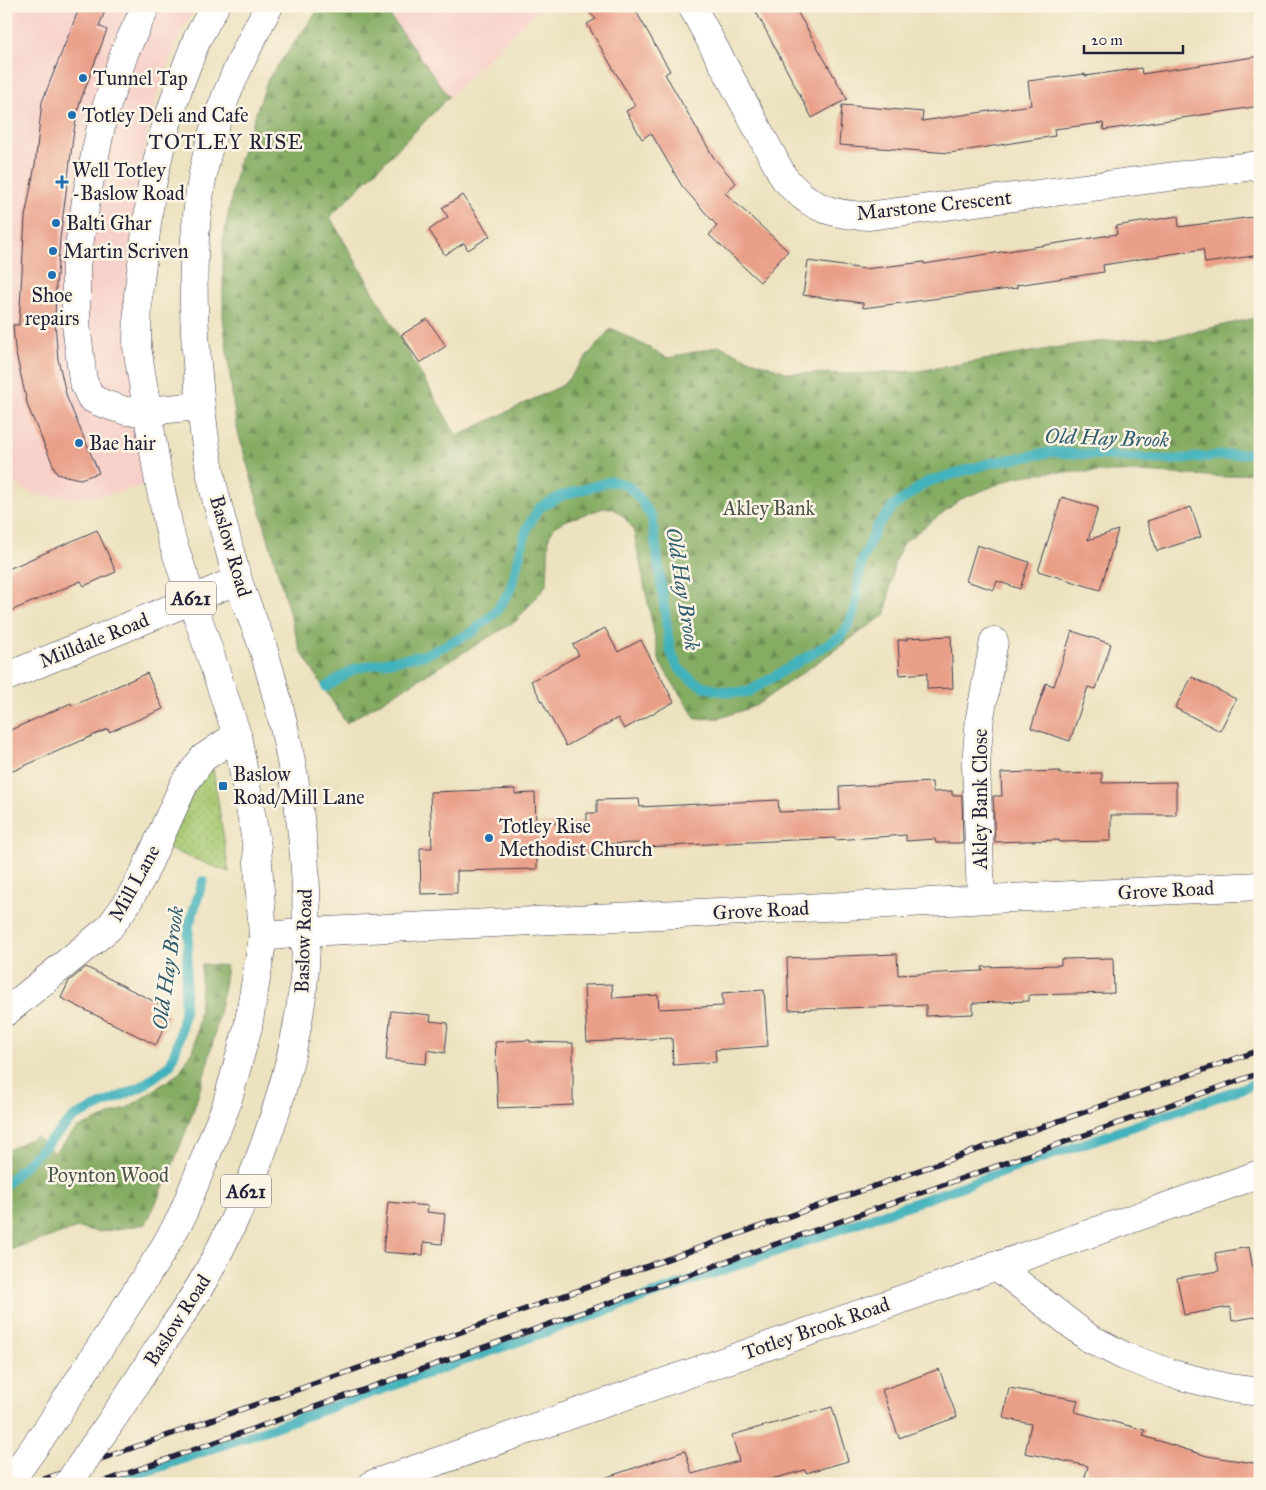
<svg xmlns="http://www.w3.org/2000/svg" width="1266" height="1490" font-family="'IM FELL Great Primer',serif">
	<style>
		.built { fill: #f7d1c9 }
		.grass { fill: url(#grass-dots); stroke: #647455 }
		.forest { fill: url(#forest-firs); stroke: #53674e }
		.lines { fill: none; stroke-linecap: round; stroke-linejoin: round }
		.stream { stroke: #42b2bc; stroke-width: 10 }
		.building { fill: #e99e87 }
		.minor-casing { stroke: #403f4f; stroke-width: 29 }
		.primary-casing { stroke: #403f4f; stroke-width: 29 }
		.minor { stroke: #fff; stroke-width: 28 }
		.primary { stroke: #fff; stroke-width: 28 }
		.rail-casing { stroke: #22223b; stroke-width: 5.5 }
		.rail { stroke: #fcf5e5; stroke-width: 4; stroke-dasharray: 11; stroke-linecap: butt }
		.primary-bridge-casing { stroke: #403f4f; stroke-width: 29; stroke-linecap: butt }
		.primary-bridge { stroke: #fff; stroke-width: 28 }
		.poi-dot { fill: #1f6fb2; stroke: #fcf5e5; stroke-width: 2 }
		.labels { text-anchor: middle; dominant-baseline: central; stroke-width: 5; stroke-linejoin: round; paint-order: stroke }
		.shield { fill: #fcf5e5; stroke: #63616e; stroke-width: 1 }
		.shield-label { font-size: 19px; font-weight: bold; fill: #22223b }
		.poi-label { font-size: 20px; fill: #22223b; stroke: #fcf5e5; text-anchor: start }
		.street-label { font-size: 20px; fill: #22223b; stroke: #fcf5e5 }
		.park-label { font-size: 20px; fill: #49544b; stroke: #fcf5e5 }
		.neighbourhood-label { font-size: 21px; letter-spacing: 1px; fill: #22223b; stroke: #fcf5e5 }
		.water-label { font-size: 21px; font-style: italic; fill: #2f5c6f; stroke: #fcf5e5 }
	</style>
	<defs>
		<pattern id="grass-dots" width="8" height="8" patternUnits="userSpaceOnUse" patternTransform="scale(1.25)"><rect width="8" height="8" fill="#a5c76f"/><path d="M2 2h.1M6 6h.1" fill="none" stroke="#86a15c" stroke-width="1.8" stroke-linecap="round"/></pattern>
		<pattern id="forest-firs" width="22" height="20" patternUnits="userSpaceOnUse" patternTransform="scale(1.25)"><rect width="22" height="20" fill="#84ac62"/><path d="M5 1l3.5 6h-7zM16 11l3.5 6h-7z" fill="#6c8c52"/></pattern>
	</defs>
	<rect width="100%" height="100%" fill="#fcf5e5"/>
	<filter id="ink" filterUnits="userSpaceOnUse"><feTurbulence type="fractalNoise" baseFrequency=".02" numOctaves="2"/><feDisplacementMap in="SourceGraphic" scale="10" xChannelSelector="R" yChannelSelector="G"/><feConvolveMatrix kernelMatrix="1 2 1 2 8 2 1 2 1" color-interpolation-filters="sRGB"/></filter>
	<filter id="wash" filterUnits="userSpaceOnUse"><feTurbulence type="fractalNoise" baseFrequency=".0096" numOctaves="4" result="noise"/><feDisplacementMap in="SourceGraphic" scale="20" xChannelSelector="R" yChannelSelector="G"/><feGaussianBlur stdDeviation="1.12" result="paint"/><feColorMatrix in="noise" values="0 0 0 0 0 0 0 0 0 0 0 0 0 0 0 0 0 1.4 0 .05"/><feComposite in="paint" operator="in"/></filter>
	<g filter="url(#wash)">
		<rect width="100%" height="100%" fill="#ece2c0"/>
		<!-- built -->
		<path class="built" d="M6,6H196L177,42L151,112L137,193L128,259L130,331L148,485L93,498L45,496L29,492L16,485L6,477Z
			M383,6H543L449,97Z"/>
		<!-- grass -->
		<path class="grass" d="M213,769L229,872L165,848L205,771Z"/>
		<!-- forest -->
		<path class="forest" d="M321,6H383L449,97L330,217L457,436L563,385L611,328L668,358L720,346L746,358L789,373L853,374L919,371L1084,343L1174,336L1260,317V471L1226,477L1140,472H1051L1016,477L961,499L903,543L894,563L886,614L755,706L720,718L696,719L660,663L633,528L623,516L614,509L604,508L564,521L555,526L549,536L547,584L516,621L346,723L300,650L236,425L223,318V240L238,164L268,79Z
			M202,964L227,966C218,1030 202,1094 177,1154C168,1178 157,1201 146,1224L100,1232L78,1228L6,1251V1151L36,1136L54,1153L76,1129L129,1107L179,1073L194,1048L199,1016Z"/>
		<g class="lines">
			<!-- stream -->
			<path class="stream" d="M326,687L354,669L380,663L425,655L471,633L495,613L510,590L527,528L539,508L561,496L611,481L627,485L641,500L652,518L670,650C673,656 675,663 679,668C695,689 724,694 748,692L840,637L849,624L856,605L861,563L877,526L894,506L927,482L990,463L1052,452L1170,460L1260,452
				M6,1184L74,1117L141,1087L170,1065L178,1043L184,1013L189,925L203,881
				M114,1483L1260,1082"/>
		</g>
		<g id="blocks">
			<!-- building -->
			<path class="building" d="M80,6H107L99,26L107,30L80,102L74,130L60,239L56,286L55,323L58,359L67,398L99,473L80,479L57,474L28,407L15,349L13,325H19L25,217L35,165L42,102Z
				M583,6H633L670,71L665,74L714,158L736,183L725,193L788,251L760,282L709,235L717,226L682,186L651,133L642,139L626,111L635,106L587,24L596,19Z
				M753,6H794L847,99L812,118Z
				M1260,56V106L1104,130L1103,123L1054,129L1055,136L950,153L839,145L842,105L923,112L922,121L1031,105L1028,81L1085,74V76L1141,68L1142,74Z
				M463,195L490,236L468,250L464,243L445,255L429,230L448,217L442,208Z
				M1178,216L1179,227L1260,216V255L1205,263L1203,249L1103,265L1104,272L1017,285V288L863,308V303L803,295L808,261L865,269L924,262V264L1117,234L1116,226Z
				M427,319L446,346L420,363L401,335Z
				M1062,497L1098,508L1088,540L1118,530L1100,590L1038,571Z
				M1191,507L1201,537L1157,551L1147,521Z
				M97,530L116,572L84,586L81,581L6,613V570Z
				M977,545L1029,562L1020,589L997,581L994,590L966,581Z
				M605,628L618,652L641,640L674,702L624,729L618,718L566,746L531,681L579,655L573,645Z
				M1072,631L1111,644L1096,689L1088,687L1070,741L1031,728L1046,683L1054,686Z
				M951,636L953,688L927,689V673L900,675L898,640H907V638Z
				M147,673L163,709L109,732L108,729L6,774V732L71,703L72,706Z
				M1192,677L1236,699L1220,731L1175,708Z
				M1060,771L1059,774L1102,773V783L1176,782V815H1111V841L1059,842V840L995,842L993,796H1002L1001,773Z
				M932,782L933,792L952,791V795H962L963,843H936L935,839L906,841V835L835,840V838L645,847V843L592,844L593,854H537V869L457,871V893L421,894L420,848H432L430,792L515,789V794L535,793L536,824L587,822V813H597V800L639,799L640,807L778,800L779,812L840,810L839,787Z
				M897,954L898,975L983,971L982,967L1061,965V959L1113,958L1114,993L1029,995V1001L973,1003V1014L926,1016V1005L789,1010L787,958Z
				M86,967L165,1007L169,1017L156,1045L61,998L69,981Z
				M612,984L613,998L658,995L659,1009L723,1006L722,993L764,990L768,1046L715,1050L716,1062L673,1065L672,1038L587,1042L584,985Z
				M391,1011L431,1015L430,1021L448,1023L445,1053L427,1050L426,1064L386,1060Z
				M530,1040V1042L573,1043V1105L498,1108L495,1042Z
				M388,1202L428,1206L427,1212L445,1214L442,1244L424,1242L423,1255L383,1252Z
				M1249,1247L1260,1307V1316L1232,1321L1230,1307L1184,1315L1177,1278L1219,1271L1215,1253Z
				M939,1369L957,1417L899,1438L882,1390Z
				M1009,1388L1078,1400L1075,1412L1145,1430L1143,1436L1207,1456L1260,1464V1484H1083L1088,1466L1025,1453L1031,1424L1003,1418Z
				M832,1407L848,1461L806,1473L805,1470L753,1484H602L601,1479L685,1451L692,1474L739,1461L732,1435Z"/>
		</g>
	</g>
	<g filter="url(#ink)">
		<use href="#blocks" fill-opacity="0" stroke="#403f4f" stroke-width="1"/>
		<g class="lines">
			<!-- minor casing -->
			<g class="minor-casing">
				<path id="minor" d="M146,6L125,51L103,117L87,194L76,266V324L83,381L91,398L104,404L126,411H147L200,406
					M692,6L784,178C809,207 830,215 868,216L1260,165
					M6,677L192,600L237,580
					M981,899L976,764L980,717L994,641
					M263,937L306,932L1260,886
					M6,1012L109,928L127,903L143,875L184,784L203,758L237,735
					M995,1265L1089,1338L1124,1356L1173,1374L1228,1388L1260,1392
					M373,1484L1260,1174"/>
			</g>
			<!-- primary casing -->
			<g class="primary-casing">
				<path id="primary" d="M98,1440C120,1409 140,1377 161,1345C175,1324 190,1303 203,1281C253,1193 298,1067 305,966C312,861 294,751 264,651C257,627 245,604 238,580C232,563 229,546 224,529C219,509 213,489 210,470C203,435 200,399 197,364C192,297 191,235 204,168C214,116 244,52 269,6
					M8,1484L46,1431L161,1253L181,1218L226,1106L248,1027L263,937L257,847L237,735L171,537L158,477L137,347L138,295L152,185L163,136L179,86L197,39L215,6"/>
			</g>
			<!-- minor -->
			<use href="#minor" class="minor"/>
			<!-- primary -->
			<use href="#primary" class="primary"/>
			<!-- rail casing -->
			<g class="rail-casing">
				<path id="rail" d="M30,1484L1260,1050
					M97,1484L1260,1073"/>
			</g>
			<!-- rail -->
			<use href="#rail" class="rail"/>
			<!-- primary-bridge casing -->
			<g class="primary-bridge-casing">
				<path id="primary-bridge" d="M68,1484L98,1440"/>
			</g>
			<!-- primary-bridge -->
			<use href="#primary-bridge" class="primary-bridge"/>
		</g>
	</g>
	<!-- markers -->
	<g class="poi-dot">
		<circle cx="83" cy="78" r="5"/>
		<circle cx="72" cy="115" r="5"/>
		<path d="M59.5 174.5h5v5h5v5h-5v5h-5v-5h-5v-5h5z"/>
		<circle cx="56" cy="223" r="5"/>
		<circle cx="53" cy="251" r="5"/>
		<circle cx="52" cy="275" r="5"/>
		<circle cx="79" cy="443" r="5"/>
		<rect x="218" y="781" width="10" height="10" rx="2.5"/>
		<circle cx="489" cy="838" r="5"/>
	</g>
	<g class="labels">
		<!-- shield labels -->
		<g class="shield">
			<rect x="166" y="581.5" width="50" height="33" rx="4"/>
			<rect x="221" y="1174.5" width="50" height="33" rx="4"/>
		</g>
		<g class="shield-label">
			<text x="191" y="598">A621</text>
			<text x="246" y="1191">A621</text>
		</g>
		<!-- poi labels -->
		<g class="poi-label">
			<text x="93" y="78">Tunnel Tap</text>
			<text x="82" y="115">Totley Deli and Cafe</text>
			<text x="72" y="170">Well Totley<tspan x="72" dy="23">-Baslow Road</tspan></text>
			<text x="66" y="223">Balti Ghar</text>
			<text x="63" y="251">Martin Scriven</text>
			<text x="52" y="295" text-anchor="middle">Shoe<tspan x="52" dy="23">repairs</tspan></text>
			<text x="89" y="443">Bae hair</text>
			<text x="233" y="774">Baslow<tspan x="233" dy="23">Road/Mill Lane</tspan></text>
			<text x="499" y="826">Totley Rise<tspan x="499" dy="23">Methodist Church</tspan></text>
		</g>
		<!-- street labels -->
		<g class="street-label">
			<text transform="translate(934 205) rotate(-6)">Marstone Crescent</text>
			<text transform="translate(231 546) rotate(74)">Baslow Road</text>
			<text transform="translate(94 640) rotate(-22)">Milldale Road</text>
			<text transform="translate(980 799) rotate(-90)">Akley Bank Close</text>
			<text transform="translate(134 883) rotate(-61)">Mill Lane</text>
			<text transform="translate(1166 890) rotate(-3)">Grove Road</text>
			<text transform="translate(761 910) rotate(-3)">Grove Road</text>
			<text transform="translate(303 941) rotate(-88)">Baslow Road</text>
			<text transform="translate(177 1320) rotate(-57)">Baslow Road</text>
			<text transform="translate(816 1328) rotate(-19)">Totley Brook Road</text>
		</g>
		<!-- park labels -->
		<g class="park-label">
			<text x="769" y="508">Akley Bank</text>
			<text x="108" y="1175">Poynton Wood</text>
		</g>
		<!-- neighbourhood labels -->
		<g class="neighbourhood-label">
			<text x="226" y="142">TOTLEY RISE</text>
		</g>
		<!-- water labels -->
		<g class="water-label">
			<text transform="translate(1107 438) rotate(2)">Old Hay Brook</text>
			<text transform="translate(683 589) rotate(81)">Old Hay Brook</text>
			<text transform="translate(168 968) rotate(-82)">Old Hay Brook</text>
		</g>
	</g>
	<!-- margin -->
	<rect width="1266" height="1490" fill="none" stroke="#fcf5e5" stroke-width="25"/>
	<!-- scale -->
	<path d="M1084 45v8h99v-8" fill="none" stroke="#22223b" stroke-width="2.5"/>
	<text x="1091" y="45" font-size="15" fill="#22223b" stroke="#fcf5e5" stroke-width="4" paint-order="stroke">20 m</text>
</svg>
